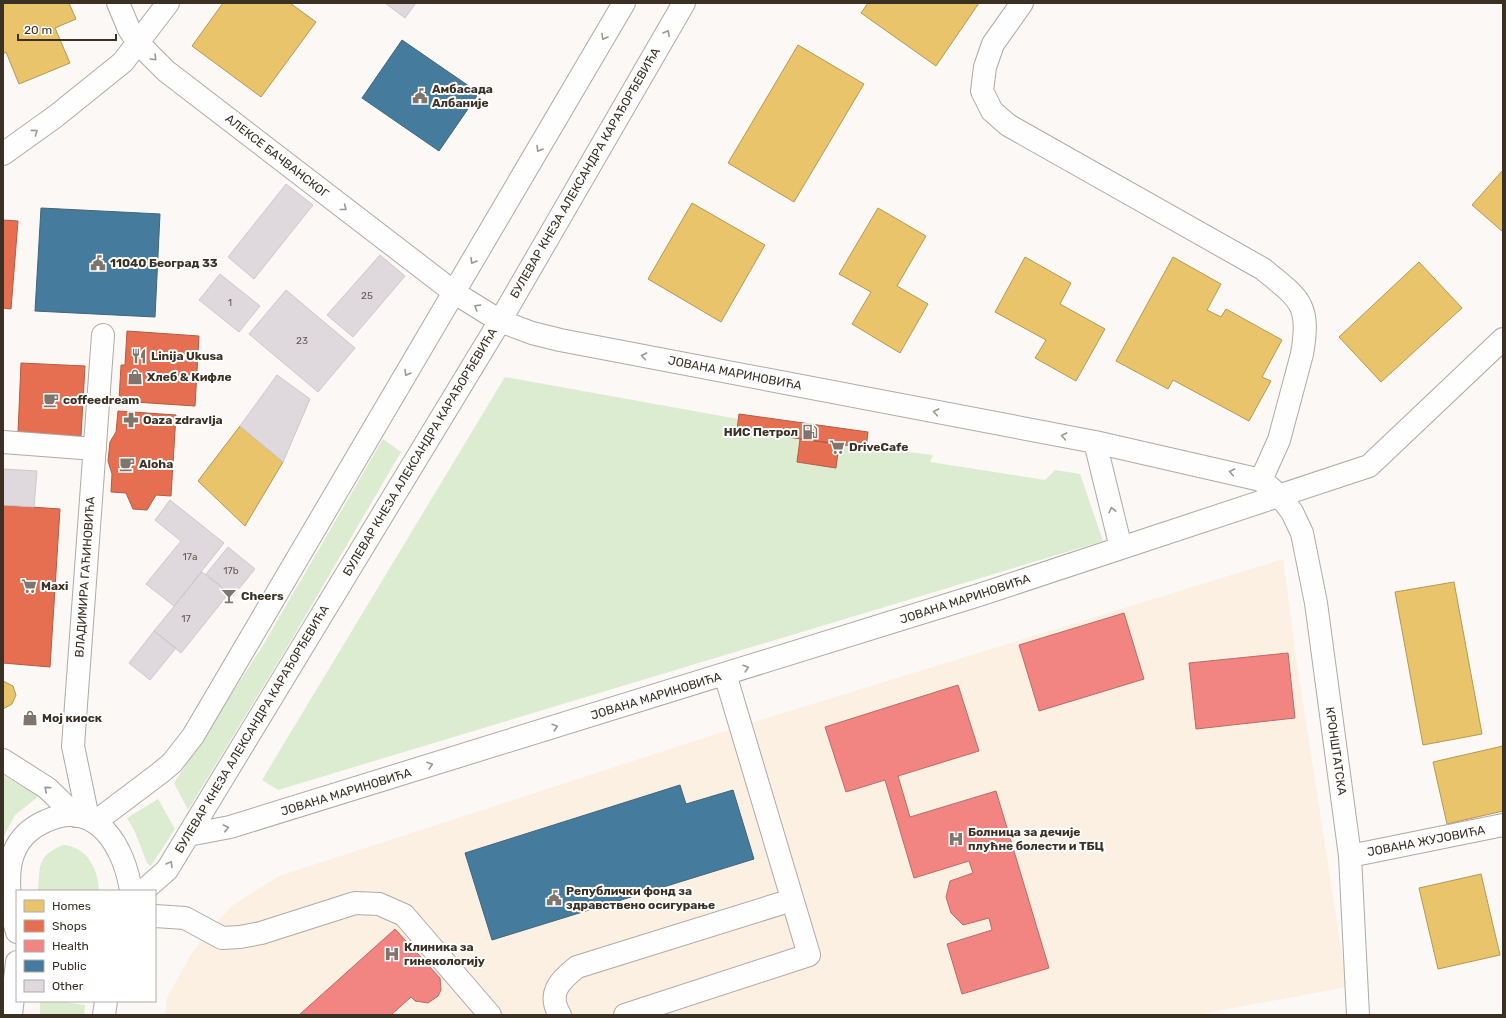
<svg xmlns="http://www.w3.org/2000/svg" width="1506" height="1018" font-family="Rubik,sans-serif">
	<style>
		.built { fill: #fcf0e3 }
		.green { fill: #dbecd0 }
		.homes { fill: #e9c46a; stroke: #b49855 }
		.shops { fill: #e76f51; stroke: #b35c44 }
		.health { fill: #f28482; stroke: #bb6b66 }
		.public { fill: #457b9d; stroke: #426479 }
		.building { fill: #dfd9dd; stroke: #cdc8cc }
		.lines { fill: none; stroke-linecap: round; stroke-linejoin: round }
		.minor-casing { stroke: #b0a9a3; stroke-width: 24 }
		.major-casing { stroke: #b0a9a3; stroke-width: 24 }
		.minor { stroke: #fefefe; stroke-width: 22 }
		.major { stroke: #fefefe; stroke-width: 22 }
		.oneway { stroke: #9c9791 }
		.labels { text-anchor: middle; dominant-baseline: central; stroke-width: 4; stroke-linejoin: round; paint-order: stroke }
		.number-label { font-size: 10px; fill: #635a52 }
		.poi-label { font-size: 12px; font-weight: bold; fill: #3a3024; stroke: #fff; text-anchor: start }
		.street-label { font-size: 12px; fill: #3a3024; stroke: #fff }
	</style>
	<rect width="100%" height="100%" fill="#fbf8f5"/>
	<!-- built -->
	<path class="built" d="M1283,559L1296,657L1347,987L1195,1015H165L167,998L190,956L208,931L233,905L279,876L741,726Z"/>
	<!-- green -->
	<path class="green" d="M505,377L738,419L737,430L800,439L797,462L836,468L839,444L933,455L930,462L1045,480L1055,470L1080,474L1103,541L278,790L262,780Z
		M383,439L401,452L289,644L188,810L174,783L262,647Z
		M3,775L39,796L15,815L4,836Z
		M158,799L175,829L151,866L147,863L135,832L127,818Z
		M63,845C87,847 98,868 99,891H38C40,866 37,856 63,845Z
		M40,1001H58L85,1005L84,1015H40Z"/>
	<!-- homes -->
	<path class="homes" d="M3,3H69L76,19L55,28L70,63L19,84L6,52L3,54Z
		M223,3H290L316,22L261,97L192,46Z
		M868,3H979L936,66L861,13Z
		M798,45L864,84L794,202L728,163Z
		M1503,170V232L1472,205Z
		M692,203L765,245L721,322L648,279Z
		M878,208L926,236L897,286L928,304L900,353L852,324L871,292L839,274Z
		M1025,257L1071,283L1060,304L1105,329L1076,381L1035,358L1046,340L995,312Z
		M1173,257L1221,284L1207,310L1221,317L1226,309L1282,340L1262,377L1271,381L1249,421L1173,380L1168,389L1116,361Z
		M1419,262L1462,308L1381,382L1339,337Z
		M240,426L283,462L245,526L198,481Z
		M1454,582L1482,734L1423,745L1395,592Z
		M3,681L13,686L16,695L12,704L3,709Z
		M1503,746V811L1447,824L1433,762Z
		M1481,874L1500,955L1438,969L1419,888Z"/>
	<!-- shops -->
	<path class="shops" d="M3,220L18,221L11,309L3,308Z
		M127,331L199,336L195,406L119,401L121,365H125Z
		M21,363L85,366L81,436L18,433Z
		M118,411L176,415L171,496L156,495L147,510L133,509L126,493L111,492L112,474L108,461L110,442L116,432Z
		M739,414L868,432L866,448L737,430Z
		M800,439L839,444L836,468L797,462Z
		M3,505L60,509L50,667L3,663Z"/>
	<!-- health -->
	<path class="health" d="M1124,613L1144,679L1039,711L1019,645Z
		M1288,653L1295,718L1196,729L1189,663Z
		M958,685L979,751L898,776L910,817L996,791L1049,968L962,994L947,944L992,930L989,918L963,925L951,913L946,897L950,881L973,873L969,861L914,878L885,780L846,792L825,727Z
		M395,929L440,978L441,990L438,996L428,1003L415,1001L411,997L391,1015H299Z"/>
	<!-- public -->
	<path class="public" d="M402,40L479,93L439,151L362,98Z
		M41,208L160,214L155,317L35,311Z
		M680,785L686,804L733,790L754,859L492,940L465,853Z"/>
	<!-- building -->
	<path class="building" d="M385,3H416L405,18Z
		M286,184L313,205L254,279L228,257Z
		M380,255L405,276L353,337L327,315Z
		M220,274L260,306L239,332L199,300Z
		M286,290L355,348L318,392L249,334Z
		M277,375L310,399L283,462L240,426Z
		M3,469L37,471L34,507L3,505Z
		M170,500L224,543L174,606L146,584L181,541L155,520Z
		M228,547L255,569L233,596L206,574Z
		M202,572L229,593L181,653L154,631Z
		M154,631L176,648L150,680L129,663Z"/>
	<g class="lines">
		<!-- minor casing -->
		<g class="minor-casing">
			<path id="minor" d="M118,3L129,29L138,43L166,71L455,293L500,321L532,333L560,340L1095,442L1261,480L1279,495L1292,512L1302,533L1316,603L1350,856L1358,1015
				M1022,3L993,44L985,67L982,91L992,111L1008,125L1263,269C1299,299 1311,303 1302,354L1279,440L1261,480
				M3,154L56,116L123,62L168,3
				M3,442L95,449
				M1095,442L1121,548
				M88,818L73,746L103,335
				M95,822L160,773L172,763L193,736L624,3
				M188,835L230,827L979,595L1369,466L1503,339
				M1350,856L1503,825
				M143,891L167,870L500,321L684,3
				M155,916L185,918L222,938L240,937L261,933L355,903L379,904L404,915L490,1015
				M560,1015C547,994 559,981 577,967L792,900
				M625,1015L809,955L725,674"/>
		</g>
		<!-- major casing -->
		<g class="major-casing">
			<path id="major" d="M3,760L47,788L76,816
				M17,932C10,911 5,873 14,852C20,837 32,827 46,821C97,797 125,849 131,891
				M11,1015L17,962
				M104,1015L106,1001"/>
		</g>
		<!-- minor -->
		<use href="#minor" class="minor"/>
		<!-- major -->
		<use href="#major" class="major"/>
	</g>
	<!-- one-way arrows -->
	<defs><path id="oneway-chevron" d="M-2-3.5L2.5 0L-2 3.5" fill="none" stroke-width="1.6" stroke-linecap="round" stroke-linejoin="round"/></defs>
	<g class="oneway">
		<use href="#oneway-chevron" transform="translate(667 33) rotate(-60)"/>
		<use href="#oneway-chevron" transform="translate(604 37) rotate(120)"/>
		<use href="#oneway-chevron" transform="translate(154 58) rotate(45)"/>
		<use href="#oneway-chevron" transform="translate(35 132) rotate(-36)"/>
		<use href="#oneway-chevron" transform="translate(539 149) rotate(120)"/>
		<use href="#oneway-chevron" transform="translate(344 208) rotate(38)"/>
		<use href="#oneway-chevron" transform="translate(473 261) rotate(120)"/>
		<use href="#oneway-chevron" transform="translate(477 307) rotate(-148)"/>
		<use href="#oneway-chevron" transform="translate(644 356) rotate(-169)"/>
		<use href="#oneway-chevron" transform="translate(407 373) rotate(121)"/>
		<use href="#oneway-chevron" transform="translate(936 412) rotate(-169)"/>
		<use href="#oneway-chevron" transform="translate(1064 436) rotate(-169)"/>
		<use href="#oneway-chevron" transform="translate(1232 472) rotate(-168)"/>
		<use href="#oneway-chevron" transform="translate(1112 510) rotate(-104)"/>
		<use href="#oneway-chevron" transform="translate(746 668) rotate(-17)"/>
		<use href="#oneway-chevron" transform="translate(555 727) rotate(-17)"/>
		<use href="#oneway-chevron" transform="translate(430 765) rotate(-17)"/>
		<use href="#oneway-chevron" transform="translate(47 789) rotate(-140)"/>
		<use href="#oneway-chevron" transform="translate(226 828) rotate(-12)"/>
		<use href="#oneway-chevron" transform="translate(170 864) rotate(-59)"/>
	</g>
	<!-- icons -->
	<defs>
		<g id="civic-bare" transform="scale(1.2)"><path d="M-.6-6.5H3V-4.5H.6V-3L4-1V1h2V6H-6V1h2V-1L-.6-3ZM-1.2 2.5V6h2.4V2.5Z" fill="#7e766d" stroke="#fff" stroke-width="2.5" paint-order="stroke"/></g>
		<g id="restaurant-bare" transform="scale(1.2)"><path d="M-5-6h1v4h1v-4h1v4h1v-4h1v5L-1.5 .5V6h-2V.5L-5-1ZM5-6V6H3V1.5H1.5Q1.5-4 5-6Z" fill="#7e766d" stroke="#fff" stroke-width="2.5" paint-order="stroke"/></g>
		<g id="shop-bare" transform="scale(1.2)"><path d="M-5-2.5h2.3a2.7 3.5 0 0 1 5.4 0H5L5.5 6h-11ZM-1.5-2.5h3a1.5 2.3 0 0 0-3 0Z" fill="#7e766d" stroke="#fff" stroke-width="2.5" paint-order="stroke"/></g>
		<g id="cafe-bare" transform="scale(1.2)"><path d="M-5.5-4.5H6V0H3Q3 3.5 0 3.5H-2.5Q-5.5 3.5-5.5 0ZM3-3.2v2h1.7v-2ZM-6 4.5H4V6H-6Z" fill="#7e766d" stroke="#fff" stroke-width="2.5" paint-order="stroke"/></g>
		<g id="pharmacy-bare" transform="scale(1.2)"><path d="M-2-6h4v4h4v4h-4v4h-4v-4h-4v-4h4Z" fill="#7e766d" stroke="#fff" stroke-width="2.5" paint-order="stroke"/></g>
		<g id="fuel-bare" transform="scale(1.2)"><path d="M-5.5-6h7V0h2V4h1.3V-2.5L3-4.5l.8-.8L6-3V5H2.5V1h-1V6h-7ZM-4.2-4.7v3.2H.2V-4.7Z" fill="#7e766d" stroke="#fff" stroke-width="2.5" paint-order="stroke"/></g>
		<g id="supermarket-bare" transform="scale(1.2)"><path d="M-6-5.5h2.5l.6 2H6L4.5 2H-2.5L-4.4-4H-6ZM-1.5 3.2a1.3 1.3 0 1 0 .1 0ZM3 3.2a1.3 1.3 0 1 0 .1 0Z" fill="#7e766d" stroke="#fff" stroke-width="2.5" paint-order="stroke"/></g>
		<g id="bar-bare" transform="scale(1.2)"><path d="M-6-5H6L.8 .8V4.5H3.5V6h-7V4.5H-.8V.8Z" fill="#7e766d" stroke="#fff" stroke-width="2.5" paint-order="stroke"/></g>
		<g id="hospital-bare" transform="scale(1.2)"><path d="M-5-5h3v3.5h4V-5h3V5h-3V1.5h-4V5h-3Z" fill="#7e766d" stroke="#fff" stroke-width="2.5" paint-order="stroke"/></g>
	</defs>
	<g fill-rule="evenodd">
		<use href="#civic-bare" x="420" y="96"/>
		<use href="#civic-bare" x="98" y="263"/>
		<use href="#restaurant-bare" x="139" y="356"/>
		<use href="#shop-bare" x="135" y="377"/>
		<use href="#cafe-bare" x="51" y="400"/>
		<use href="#pharmacy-bare" x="131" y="420"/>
		<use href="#fuel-bare" x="810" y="432"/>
		<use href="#supermarket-bare" x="837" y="447"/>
		<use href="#cafe-bare" x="127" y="464"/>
		<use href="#supermarket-bare" x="29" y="586"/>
		<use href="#bar-bare" x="229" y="596"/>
		<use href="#shop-bare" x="30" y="718"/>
		<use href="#hospital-bare" x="956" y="839"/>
		<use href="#civic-bare" x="554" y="898"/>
		<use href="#hospital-bare" x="392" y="954"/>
	</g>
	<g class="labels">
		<!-- number labels -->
		<g class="number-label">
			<text x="367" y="296">25</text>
			<text x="230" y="303">1</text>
			<text x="302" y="341">23</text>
			<text x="190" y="557">17a</text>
			<text x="231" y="571">17b</text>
			<text x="186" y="619">17</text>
		</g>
		<!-- poi labels -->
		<g class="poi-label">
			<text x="432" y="89">Амбасада<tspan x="432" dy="14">Албаније</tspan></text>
			<text x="110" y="263">11040 Београд 33</text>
			<text x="151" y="356">Linija Ukusa</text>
			<text x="147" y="377">Хлеб &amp; Кифле</text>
			<text x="63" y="400">coffeedream</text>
			<text x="143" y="420">Oaza zdravlja</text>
			<text x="798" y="432" text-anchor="end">НИС Петрол</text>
			<text x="849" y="447">DriveCafe</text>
			<text x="139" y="464">Aloha</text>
			<text x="41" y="586">Maxi</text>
			<text x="241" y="596">Cheers</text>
			<text x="42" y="718">Мој киоск</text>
			<text x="968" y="832">Болница за дечије<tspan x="968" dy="14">плућне болести и ТБЦ</tspan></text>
			<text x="566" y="891">Републички фонд за<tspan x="566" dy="14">здравствено осигурање</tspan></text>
			<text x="404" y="947">Клиника за<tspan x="404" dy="14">гинекологију</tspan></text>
		</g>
		<!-- street labels -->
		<g class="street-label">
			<text transform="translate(277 156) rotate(38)">АЛЕКСЕ БАЧВАНСКОГ</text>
			<text transform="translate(585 173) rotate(-60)">БУЛЕВАР КНЕЗА АЛЕКСАНДРА КАРАЂОРЂЕВИЋА</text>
			<text transform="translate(735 373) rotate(11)">ЈОВАНА МАРИНОВИЋА</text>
			<text transform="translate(420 452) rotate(-59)">БУЛЕВАР КНЕЗА АЛЕКСАНДРА КАРАЂОРЂЕВИЋА</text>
			<text transform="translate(85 577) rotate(-86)">ВЛАДИМИРА ГАЋИНОВИЋА</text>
			<text transform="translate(965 599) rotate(-18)">ЈОВАНА МАРИНОВИЋА</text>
			<text transform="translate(656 696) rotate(-17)">ЈОВАНА МАРИНОВИЋА</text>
			<text transform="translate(252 729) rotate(-59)">БУЛЕВАР КНЕЗА АЛЕКСАНДРА КАРАЂОРЂЕВИЋА</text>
			<text transform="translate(1336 751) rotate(82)">КРОНШТАТСКА</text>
			<text transform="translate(346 792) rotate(-17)">ЈОВАНА МАРИНОВИЋА</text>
			<text transform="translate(1426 841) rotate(-11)">ЈОВАНА ЖУЈОВИЋА</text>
		</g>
	</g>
	<!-- border -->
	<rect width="1506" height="1018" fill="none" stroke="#3a3024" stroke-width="8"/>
	<!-- legend -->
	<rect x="16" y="890" width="140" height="112" fill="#ffffff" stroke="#b0aca7"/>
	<rect x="24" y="900" width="20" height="12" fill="#e9c46a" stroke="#b0aca7"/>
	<text x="52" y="910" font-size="12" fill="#3a3024">Homes</text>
	<rect x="24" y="920" width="20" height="12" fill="#e76f51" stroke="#b0aca7"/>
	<text x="52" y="930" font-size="12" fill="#3a3024">Shops</text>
	<rect x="24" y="940" width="20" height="12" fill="#f28482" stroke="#b0aca7"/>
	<text x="52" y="950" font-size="12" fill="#3a3024">Health</text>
	<rect x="24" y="960" width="20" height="12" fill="#457b9d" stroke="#b0aca7"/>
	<text x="52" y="970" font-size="12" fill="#3a3024">Public</text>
	<rect x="24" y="980" width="20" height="12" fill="#dfd9dd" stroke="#b0aca7"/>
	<text x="52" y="990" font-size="12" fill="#3a3024">Other</text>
	<!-- scale -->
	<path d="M18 34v6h98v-6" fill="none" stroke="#3a3024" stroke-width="2"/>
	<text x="24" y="34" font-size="12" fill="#3a3024" stroke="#ffffff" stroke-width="3" paint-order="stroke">20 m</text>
</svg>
